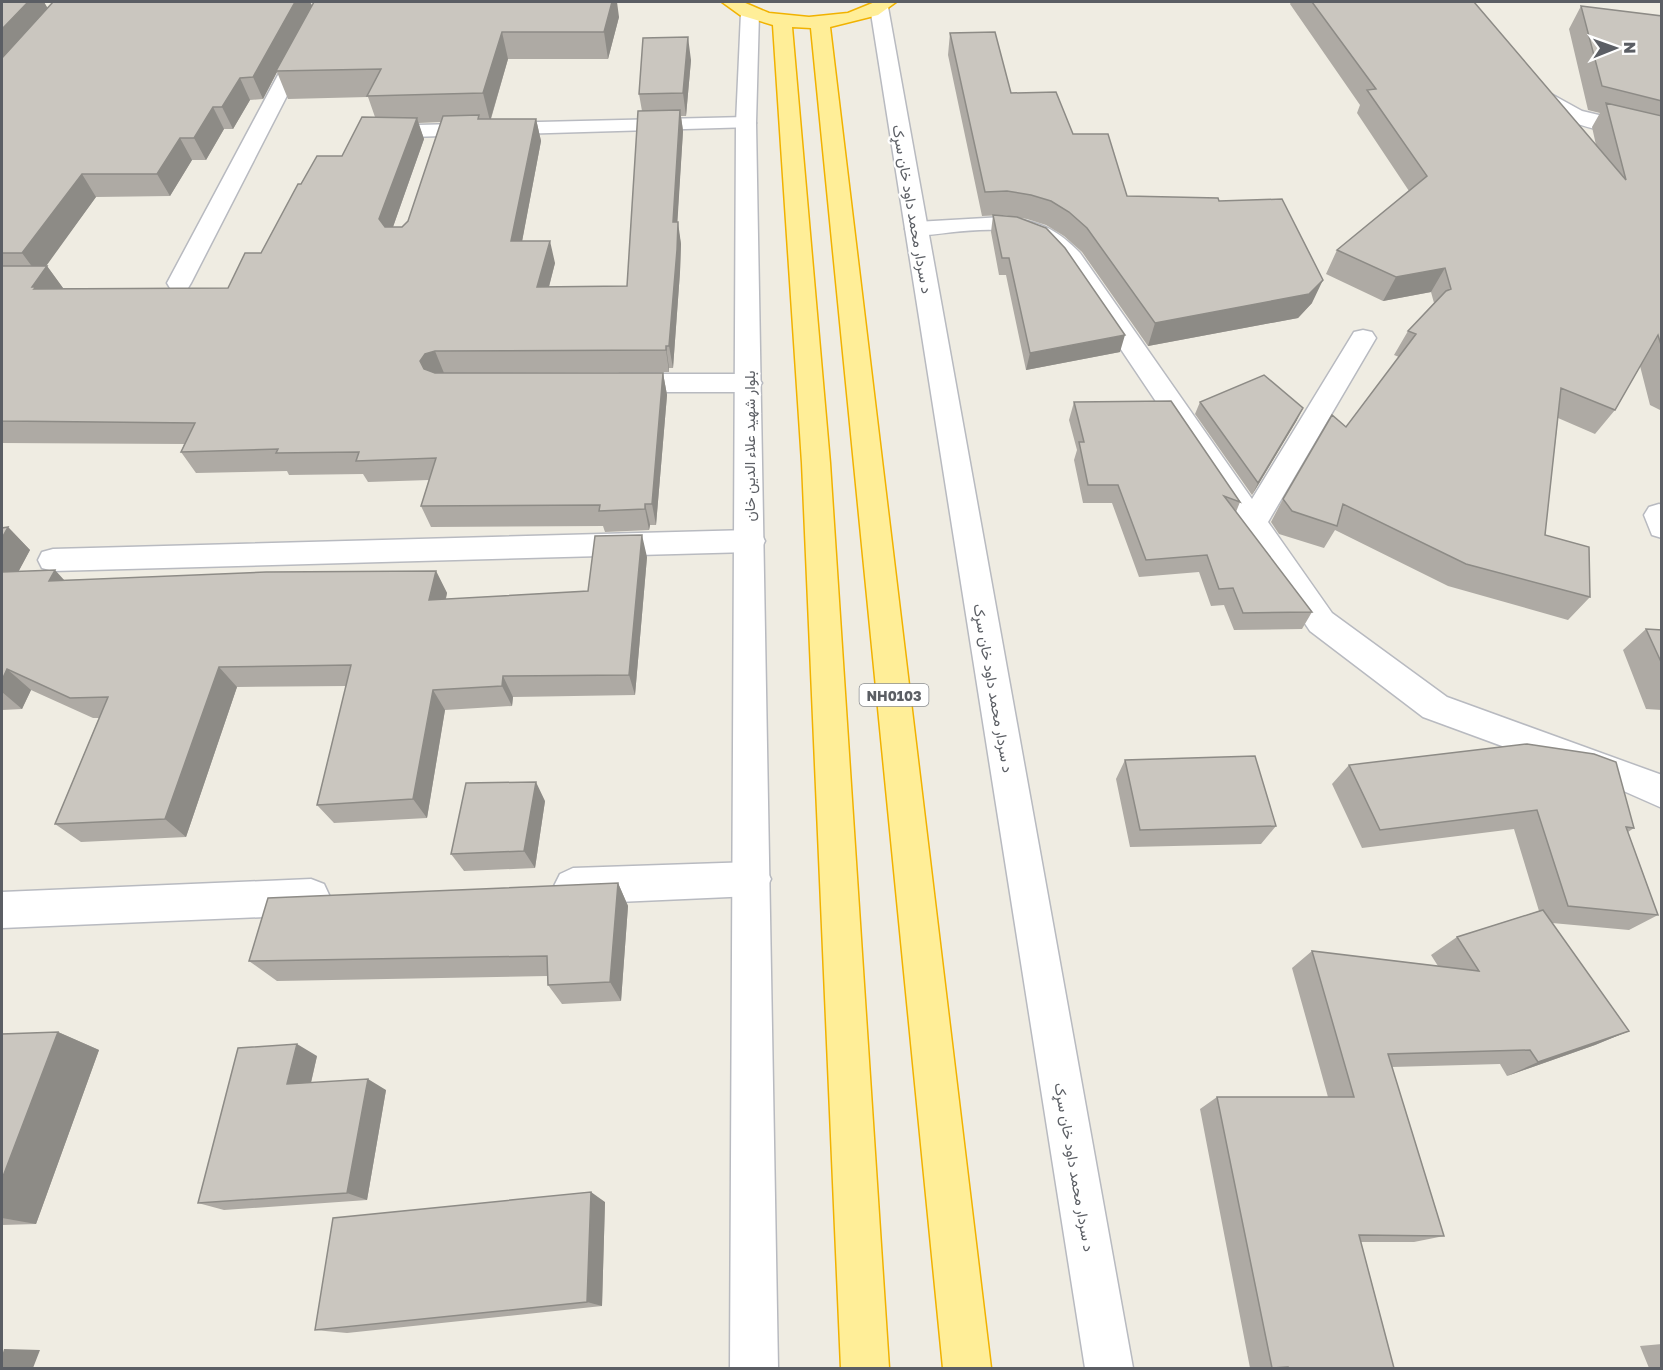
<svg xmlns="http://www.w3.org/2000/svg" width="1663" height="1370" font-family="'Golos Text',Vazirmatn,sans-serif">
	<style>
		.lines { fill: none; stroke-linecap: round; stroke-linejoin: round }
		.minor-casing { stroke: #b8bac0; stroke-width: 3 }
		.tertiary-casing { stroke: #b8bac0; stroke-width: 3 }
		.trunk-casing { stroke: #f1b200; stroke-width: 3 }
		.minor { fill: #fff; fill-rule: evenodd }
		.tertiary { fill: #fff; fill-rule: evenodd }
		.trunk { fill: #ffee98; fill-rule: evenodd }
		.wall { fill: #aeaaa4; fill-rule: evenodd }
		.shaded-wall { fill: #8d8b86 }
		.building { fill: #cac6bf; stroke: #8d8b86; stroke-width: 1.5 }
		.labels { text-anchor: middle; dominant-baseline: central; stroke-width: 4.5; stroke-linejoin: round; paint-order: stroke }
		.shield { fill: #fff; stroke: #8c8e92; stroke-width: 1.5 }
		.shield-label { font-size: 14px; font-weight: bold; fill: #5b5e64 }
		.street-label { font-size: 15px; fill: #5b5e64; stroke: #fff }
	</style>
	<rect width="100%" height="100%" fill="#efece2"/>
	<g class="lines">
		<!-- minor casing -->
		<g class="minor-casing">
			<path id="minor" d="M317,2H335L191,283L188,288L179,290L170,288L167,283Z
				M1533,84L1582,111L1662,130V142C1621,134 1548,126 1523,90L1526,86Z
				M746,117L753,119L756,123L753,127L376,138L369,136L366,132L369,128L376,126Z
				M1003,217C1038,221 1056,228 1080,253L1252,499L1354,332L1363,330L1372,332L1376,338L1268,522L1332,613L1447,697L1662,775V808L1619,789L1423,717L1310,631L1063,263C1057,256 1051,248 1044,243C1008,220 956,233 916,236L908,234L905,229L908,224L916,222Z
				M620,374H749L758,377L762,383L758,389L749,392H620L611,389L607,383L611,377Z
				M1659,504L1662,505V538L1652,535L1644,515L1649,507Z
				M750,530L761,533L765,541L761,549L750,552L53,571L42,568L38,560L42,552L53,549Z
				M752,862L765,867L771,879L765,891L752,896L573,904L560,898L554,886L560,874L573,868Z
				M311,879L324,884L330,897L324,910L311,915L2,928V892Z"/>
		</g>
		<!-- tertiary casing -->
		<g class="tertiary-casing">
			<path id="tertiary" d="M879,2L888,7L1133,1368H1085L870,7Z
				M750,8L759,13L756,123L778,1368H730L736,123L741,13Z"/>
		</g>
		<!-- trunk casing -->
		<g class="trunk-casing">
			<path id="trunk" d="M722,2H743L769,13L809,17L848,13L875,2H896L878,15L830,27L991,1368H943L811,28L792,27L830,463L889,1368H841L802,463L773,25L740,15Z"/>
		</g>
		<!-- minor -->
		<use href="#minor" class="minor"/>
		<!-- tertiary -->
		<use href="#tertiary" class="tertiary"/>
		<!-- trunk -->
		<use href="#trunk" class="trunk"/>
	</g>
	<!-- wall -->
	<path class="wall" d="M2,2H44L47,8L53,2H310L312,5L619,17L608,59H508L491,119H536L541,141L522,241L555,263L549,287L627,286L642,111L639,94L691,60L686,116H681L683,131L677,222L681,244L680,272L673,368H669V372L442,373H663L667,395L656,525H650L649,530L605,532L603,526L431,527L421,506L429,480L368,482L363,474L289,475L287,471L196,473L181,452L184,444L2,443ZM277,72L288,99L368,97L375,117L342,156L301,184L261,253L228,288H63L47,266H45L96,197L170,196L192,160H206L224,129H233L250,100L263,99ZM441,122L408,221L402,227H393L424,139L418,123Z
		M1291,2H1474L1596,145L1592,127L1600,113L1588,110L1569,29L1581,6L1662,16V411L1650,405L1640,366L1615,410L1595,434L1558,418L1545,535L1590,597L1568,620L1448,586L1335,530L1324,548L1279,534L1271,522L1283,499L1346,427L1399,357L1394,355L1408,331L1434,303L1431,292L1383,301L1326,274L1337,250L1409,191L1357,113L1360,105L1290,4Z
		M950,33L1011,93L1073,134L1127,196L1219,201L1312,303L1298,318L1148,346L1082,252L1064,236L1046,225L1027,219L1003,215L982,216L948,55Z
		M993,215L1120,352L1026,370L1006,275H999L991,232Z
		M1074,402L1240,502L1236,512L1312,612L1302,629L1234,630L1224,605L1211,606L1199,572L1139,577L1112,503H1083L1074,460L1077,450L1069,420Z
		M1200,402L1297,420L1252,495L1195,414Z
		M8,527L30,550L18,572L64,580L436,571L447,593L446,599L588,591L647,557L635,695L513,697L512,706L445,710L427,818L334,823L317,805L346,686L237,687L186,837L81,842L55,824L99,718H93L31,690L22,709L2,710V528Z
		M1646,629L1662,630V710L1646,709L1623,650Z
		M1125,760L1276,826L1261,844L1130,847L1116,779Z
		M1349,765L1634,828L1628,832L1658,915L1629,930L1552,923L1629,1031L1595,1045L1507,1076L1500,1064L1392,1067L1444,1236L1414,1242H1361L1394,1368H1250L1200,1109L1217,1097H1328L1292,968L1312,951L1438,966L1431,955L1457,937L1539,911L1514,829L1362,848L1332,784Z
		M545,801L535,868L464,871L451,854Z
		M618,883L628,906L621,1001L562,1004L548,985L547,976L277,981L249,961Z
		M58,1032L99,1050L36,1224L2,1225V1034Z
		M317,1056L311,1083L386,1090L367,1200L224,1210L198,1203Z
		M605,1202L602,1306L347,1333L315,1330Z
		M1662,1344V1368H1649L1640,1346Z"/>
	<!-- shaded-wall -->
	<path class="shaded-wall" d="M28,2H44L50,12L2,66V29Z
		M295,2H310L312,6L276,71L277,72L263,99L253,77Z
		M612,2H617L619,17L608,59L604,32Z
		M502,32L508,59L490,121L483,93Z
		M688,37L691,60L686,116L683,93Z
		M240,78L250,100L233,129L222,107Z
		M213,107L224,129L206,160L194,138Z
		M680,110L683,131L676,245L673,222Z
		M417,118L424,139L388,241L379,219Z
		M536,119L541,141L518,263L511,241Z
		M180,138L192,160L170,196L157,174Z
		M82,174L96,197L39,276L22,253Z
		M678,222L681,244L680,272L673,368L669,346Z
		M550,241L555,263L543,309L537,287Z
		M47,266L63,288L50,306L32,287Z
		M1445,268L1431,292L1383,301L1396,277Z
		M1323,280L1312,303L1298,318L1148,346L1155,323Z
		M1125,335L1120,352L1026,370L1030,353Z
		M666,346L669,368V372L666,350Z
		M435,351L444,373L434,376L429,383L420,361L425,354Z
		M663,373L667,395L656,525L652,504Z
		M1303,408L1297,420L1252,495L1258,483Z
		M645,504L650,525L649,530L645,509Z
		M8,527L30,550L6,595L2,590V538Z
		M642,535L647,557L635,695L629,675Z
		M55,570L76,593L49,581Z
		M436,571L447,593L440,622L429,600Z
		M219,667L237,687L186,837L165,819Z
		M7,669L31,690L22,709L2,692V680Z
		M503,676L513,697L512,706L502,686Z
		M433,690L445,710L427,818L413,799Z
		M536,782L545,801L535,868L524,851Z
		M618,883L628,906L621,1001L610,982Z
		M1629,1031L1595,1045L1507,1076L1538,1062Z
		M58,1032L99,1050L36,1224L2,1218V1179Z
		M297,1044L317,1056L308,1095L287,1084Z
		M368,1079L386,1090L367,1200L347,1193Z
		M591,1192L605,1202L602,1306L587,1302Z
		M4,1349L40,1350L33,1368H2V1356Z"/>
	<!-- building -->
	<path class="building" d="M2,2H28L2,29Z
		M53,2H295L253,77L240,78L222,107H213L194,138H180L157,174H82L22,253H2V58Z
		M314,2H612L604,32H502L483,93L367,96L381,69L276,71Z
		M1312,2H1474L1626,180L1606,103L1662,116V348L1658,335L1615,410L1561,388L1545,535L1589,547L1590,597L1466,564L1343,504L1337,526L1292,511L1283,499L1332,415L1346,427L1416,334L1408,331L1446,291L1451,289L1445,268L1396,277L1337,250L1427,176L1367,90L1376,89Z
		M1581,6L1662,16V101L1602,86Z
		M995,32L1011,93L1056,92L1073,134H1108L1127,196L1218,198L1219,201L1282,199L1323,280L1309,294L1155,323L1087,228L1069,212L1051,201L1031,195L1007,191L985,192L950,33Z
		M688,37L683,93L639,94L643,38Z
		M680,110L673,222H678L677,250L669,346H666V350L435,351L425,354L420,361L424,369L435,373H663L652,504H645V509L599,511L600,505L421,506L436,458L356,461L359,452L276,453L278,449L181,452L195,423L2,421V266H47L32,287H36L34,289L228,288L245,253H261L298,184H301L317,156H342L362,117L417,118L379,219L385,227H402L408,221L443,116L479,115L478,119H536L511,241H550L537,287L627,286L638,111Z
		M993,215L1017,217L1046,228L1065,248L1125,335L1030,353L1009,258H1002Z
		M1264,375L1303,408L1258,483L1200,402Z
		M1171,401L1240,502L1224,496L1312,612L1243,613L1233,588L1219,589L1207,555L1146,560L1118,485H1088L1079,442H1084L1074,402Z
		M8,527L2,538V528Z
		M642,535L629,675L503,676L502,686L433,690L413,799L317,805L351,665L219,667L165,819L55,824L108,697L70,698L7,669L2,680V572L55,570L49,581L266,572L436,571L429,600L588,591L595,536Z
		M1646,629L1662,630V664Z
		M1527,744L1594,754L1616,762L1634,828L1626,827L1658,915L1568,906L1537,810L1380,830L1349,765Z
		M1255,756L1276,826L1140,830L1125,760Z
		M536,782L524,851L451,854L466,783Z
		M618,883L610,982L548,985L547,956L249,961L268,898Z
		M1543,910L1629,1031L1538,1062L1530,1050L1388,1054L1444,1236L1359,1235L1394,1368H1288V1367L1272,1368L1217,1097H1354L1312,951L1479,971L1457,937Z
		M58,1032L2,1179V1034Z
		M297,1044L287,1084L368,1079L347,1193L198,1203L238,1048Z
		M591,1192L587,1302L315,1330L333,1218Z"/>
	<g class="labels">
		<!-- shield labels -->
		<rect class="shield" x="859.5" y="684" width="69" height="22" rx="4.5"/>
		<g class="shield-label">
			<text x="894" y="695">NH0103</text>
		</g>
		<!-- street labels -->
		<g class="street-label">
			<text transform="translate(913 209) rotate(80)">د سردار محمد داود خان سړک</text>
			<text transform="translate(749 446) rotate(-90)">بلوار شهید علاء الدین خان</text>
			<text transform="translate(994 688) rotate(80)">د سردار محمد داود خان سړک</text>
			<text transform="translate(1075 1167) rotate(80)">د سردار محمد داود خان سړک</text>
		</g>
	</g>
	<!-- border -->
	<rect width="1663" height="1370" fill="none" stroke="#5b5e64" stroke-width="6"/>
	<!-- north arrow -->
	<g transform="translate(1615 48) rotate(89)" stroke="#ffffff" stroke-width="4.5" paint-order="stroke">
	<path d="M0-4.5L10 22L0 15L-10 22Z" fill="#5b5e64"/>
	<text y="-9" font-size="16" font-weight="bold" text-anchor="middle" fill="#5b5e64">N</text>
	</g>
</svg>
